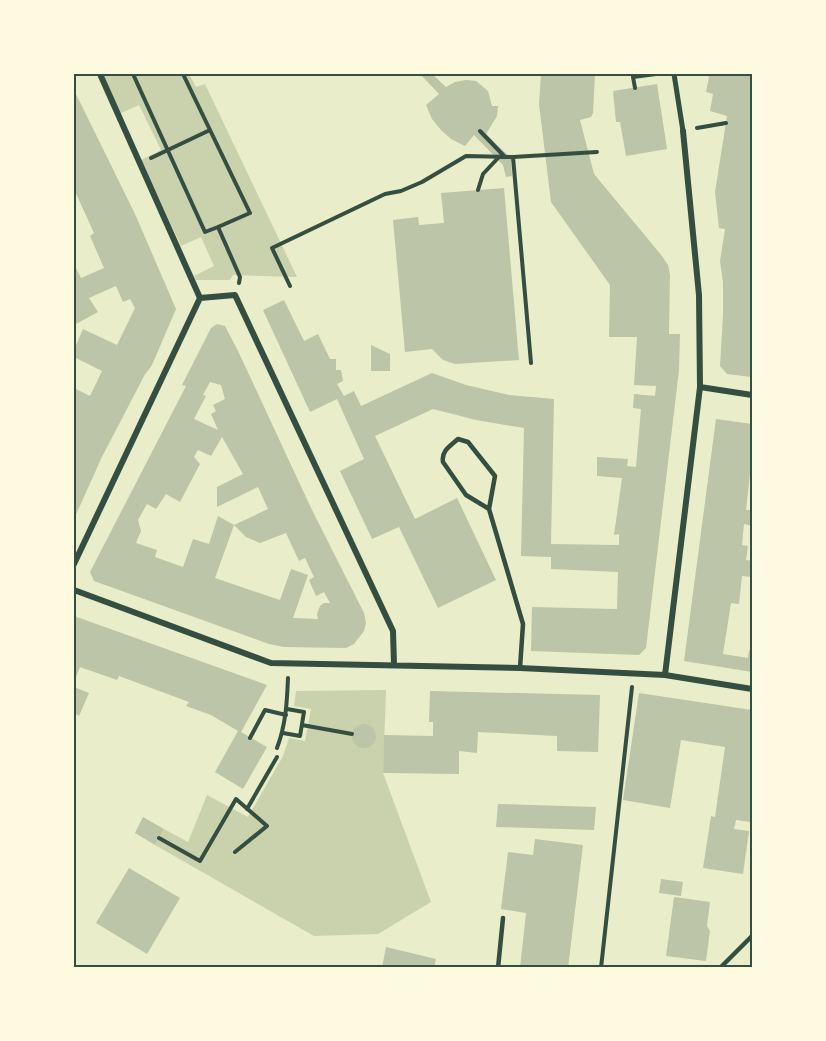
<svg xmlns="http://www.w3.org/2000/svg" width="826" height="1041" font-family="Quicksand,sans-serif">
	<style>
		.green { fill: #cad2ad }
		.building { fill: #bcc5a7; fill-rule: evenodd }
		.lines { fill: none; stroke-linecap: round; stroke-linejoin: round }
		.path { stroke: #344e41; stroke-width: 4 }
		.service { stroke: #344e41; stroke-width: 4.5 }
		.pedestrian { stroke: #344e41; stroke-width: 5 }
		.minor { stroke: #344e41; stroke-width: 6 }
		.neatline { fill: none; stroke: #344e41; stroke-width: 2 }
	</style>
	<rect width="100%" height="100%" fill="#e9edc9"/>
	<!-- green -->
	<path class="green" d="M111,74H189L196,87L205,84L297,277L233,275L230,280H196L194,276L214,266L201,237L181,246L141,160L161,150L139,105L119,114L104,76Z
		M386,690L383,773L431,902L378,934L314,936L155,845L164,829L188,842L207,795L248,817L283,756L289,738L305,741L311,709L294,706L296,691Z"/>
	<!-- building -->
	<path class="building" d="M420,74H432L446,87L455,82L466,80L476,81L488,91L492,106H498L497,116L486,134L514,161H511L512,176L506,177L503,165L474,135L465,146L451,139L441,130L432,119L426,105L439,94Z
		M541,74H595L593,113L591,117L580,120L594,174L662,256L668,265L670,275L669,334H680L679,370L646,648L639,655L531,651L532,607L617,609L618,572L551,569V557L521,556L524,428L476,420L433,409L375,436L415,519L457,498L496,580L438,608L399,527L372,539L340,471L364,459L337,399L310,412L263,310L284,300L304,341L318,334L330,359H336V370H341L343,381L337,384L344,396L354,391L361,406L432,373L466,385L509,395L554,399L551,544L619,545V534L614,535L622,478L597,476V457L628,459L627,466L636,467L641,409L633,408L634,394L655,396L656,386L634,385L637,337H609L610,285L551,202L539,104Z
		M705,74H752V377L727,374L720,366L723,315V282L720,261L725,229L719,228L715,192L727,116L710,111L713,94L706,92L709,77Z
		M657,84L667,149L626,156L620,122H616L613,91Z
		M74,90L135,214L176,309L152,365L144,376L101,459L74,519V388L90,396L102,371L74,357V350L83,329L117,345L135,308L130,299L123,302L116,286L89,298L98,312L74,325V264L81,278L104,268L90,236L94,233L74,189Z
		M504,188L519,360L455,364L443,360L432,349L405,352L393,220L418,217L419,225L444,223L441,193Z
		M217,324L225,326L239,353L311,508L364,613L366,623L364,631L354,644L346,648L284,647L269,644L94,581L90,572L186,386L182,385L209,332L211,328ZM210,382L221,385L225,399L213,405L216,411L211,414L218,430L194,419L206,396L203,395ZM222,437L243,474L217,487V507L258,487L268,509L234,525L246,537L260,543L286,533L299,561L305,558L314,577L309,580L316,596L324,592L330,603H324L320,606L317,614L318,619L293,618L308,575L291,569L280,600L215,578L234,525L218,516L209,544L193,539L183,567L155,557L157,550L136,543L141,531L138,520L147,504L156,509L166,494L180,502L200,464L194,457L198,450L211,456Z
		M371,345L390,354V371H371Z
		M716,419L752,424V474H750L746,510H752V526L744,524L742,545L748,546L746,560L752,561V577L742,576L739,604L731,603L723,654L748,658L749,650L752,651V672L684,661Z
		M74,616L267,685L241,732L267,747L243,789L215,772L238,731L211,715L186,706L189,702L119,676L117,680L80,667L74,682Z
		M74,687L89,693L79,716L74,713Z
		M430,691L600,695L598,752L557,751V736L478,732L477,753L459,751V774L383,773L384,735L433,736V722H429Z
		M639,693L752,710V807L750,822L736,820L734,829L749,831L743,874L703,868L711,816L715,817L725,747L681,740L670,808L623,800Z
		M352 736a12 12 0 1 1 24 0a12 12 0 1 1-24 0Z
		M498,804L596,807L594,830L496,827Z
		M143,817L164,829L155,845L135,833Z
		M535,839L583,845L568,968H520L526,913L501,909L508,852L533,855Z
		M129,868L180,898L147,954L96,923Z
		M661,879L683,882L681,896L659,893Z
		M674,897L710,902L707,926L710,931L706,961L666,956Z
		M386,947L436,959L434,968H382Z"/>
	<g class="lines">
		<!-- path -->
		<path class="path" d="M133,74L205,232L218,227
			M183,74L250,213L218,227L240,277L239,283
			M635,88L633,77L656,74
			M697,128L726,123
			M480,131L504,156
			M513,157L531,363
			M151,158L210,130
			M478,190L483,174L499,157
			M290,286L272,248L385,194L401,191L422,182L466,156L513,157L597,152
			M302,725L352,734
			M283,733L300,736L304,712L287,709
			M250,738L265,710L286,715
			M277,748C286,724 287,702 288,678
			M247,809L277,757
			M159,838L200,861L236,799L267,826L235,852
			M74,966L75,968
			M601,968L632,687"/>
		<!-- service -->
		<path class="service" d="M489,509L495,476L468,442L458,439C450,446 441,451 443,462L466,495L489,509L523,624L520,668
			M498,968L503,918
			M720,968L752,936"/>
		<!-- pedestrian -->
		<path class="pedestrian" d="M674,74L683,131"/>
		<!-- minor -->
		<path class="minor" d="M100,74L200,298
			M200,298L235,295L393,631L394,664
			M700,387L752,395
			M74,564L200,298
			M74,590L271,663L520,668L665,675L752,689
			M665,675L700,387L699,295L683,131"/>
	</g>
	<!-- border -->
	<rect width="826" height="1041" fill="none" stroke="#fefae0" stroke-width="150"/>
	<rect x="75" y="75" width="676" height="891" class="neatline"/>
</svg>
